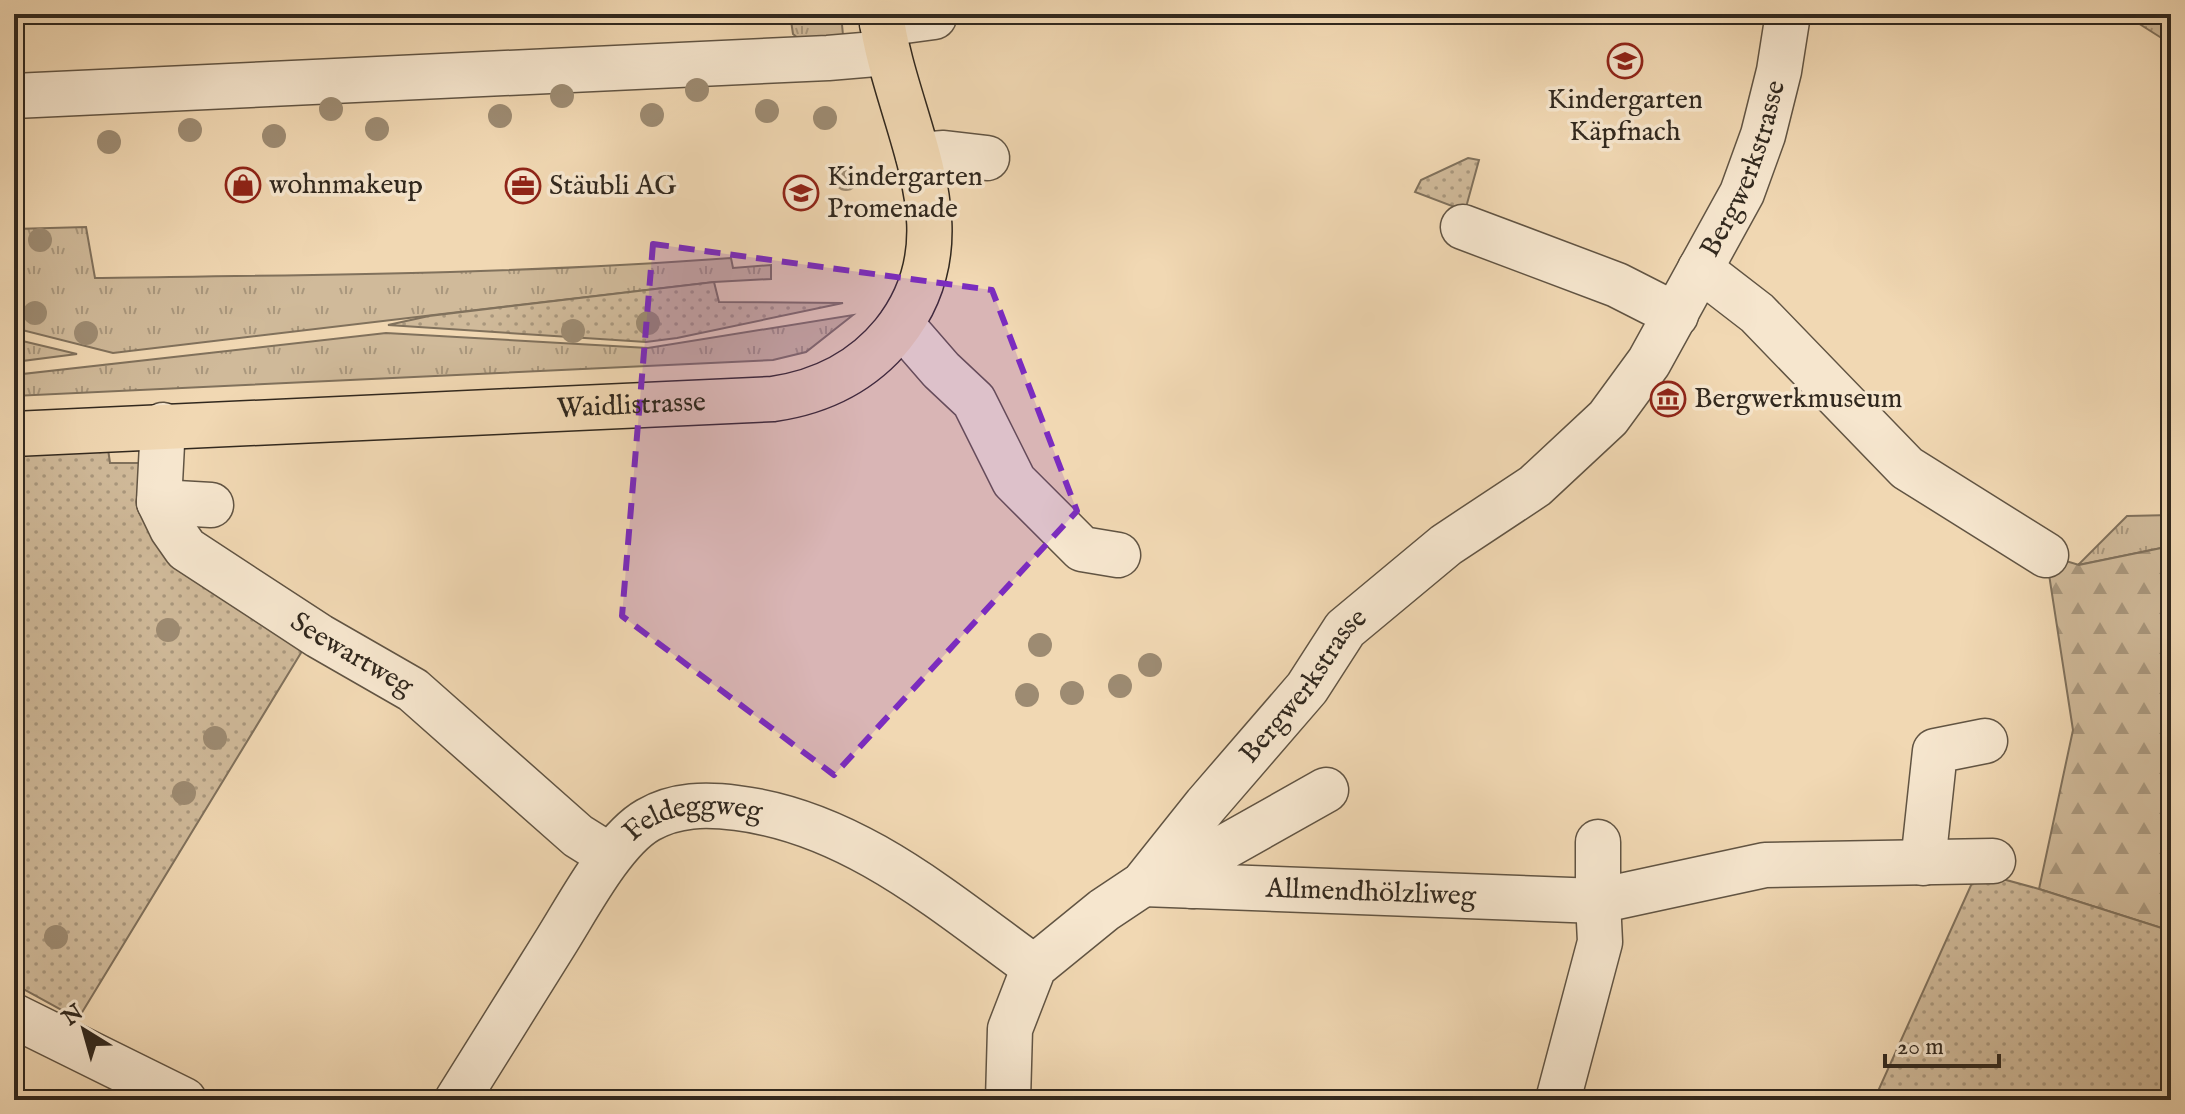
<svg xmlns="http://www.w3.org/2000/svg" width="2185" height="1114" font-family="'IM FELL English',serif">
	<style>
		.grass { fill: url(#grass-tufts); stroke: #80715c; stroke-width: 2 }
		.forest { fill: url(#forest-firs); stroke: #80715c; stroke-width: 2 }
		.park { fill: url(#park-dots); stroke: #80715c; stroke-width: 2 }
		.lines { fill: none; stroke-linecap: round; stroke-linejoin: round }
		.minor-casing { stroke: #615443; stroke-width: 47 }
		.major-casing { stroke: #31281e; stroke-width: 47 }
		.minor { stroke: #f6e6ce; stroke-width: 44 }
		.major { stroke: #f1d8b3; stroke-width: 44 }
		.tree { fill: #9d8b72 }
		.marked { fill: #7b2cbf; fill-opacity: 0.2; stroke: #7b2cbf; stroke-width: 6; stroke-dasharray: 16 10; stroke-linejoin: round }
		.labels { text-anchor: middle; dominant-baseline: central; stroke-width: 7; stroke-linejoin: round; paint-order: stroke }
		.poi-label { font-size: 28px; fill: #31281e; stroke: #f6e6ce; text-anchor: start }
		.street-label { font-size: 28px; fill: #31281e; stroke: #f6e6ce }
	</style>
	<defs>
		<pattern id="grass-tufts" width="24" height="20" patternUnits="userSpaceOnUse" patternTransform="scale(2)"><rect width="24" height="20" fill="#d0ba9a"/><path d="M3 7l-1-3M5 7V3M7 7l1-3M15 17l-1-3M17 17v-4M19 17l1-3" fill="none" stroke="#a9977d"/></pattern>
		<pattern id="forest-firs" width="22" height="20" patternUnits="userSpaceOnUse" patternTransform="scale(2)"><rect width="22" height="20" fill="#d0ba9a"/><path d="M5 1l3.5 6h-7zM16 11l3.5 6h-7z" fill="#a9977d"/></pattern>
		<pattern id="park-dots" width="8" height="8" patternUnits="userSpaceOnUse" patternTransform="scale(2)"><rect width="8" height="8" fill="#d0ba9a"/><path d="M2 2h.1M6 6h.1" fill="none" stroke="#a9977d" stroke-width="1.8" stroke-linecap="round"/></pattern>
	</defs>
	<rect width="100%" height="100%" fill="#f1d8b3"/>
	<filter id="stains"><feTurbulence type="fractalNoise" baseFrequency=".0025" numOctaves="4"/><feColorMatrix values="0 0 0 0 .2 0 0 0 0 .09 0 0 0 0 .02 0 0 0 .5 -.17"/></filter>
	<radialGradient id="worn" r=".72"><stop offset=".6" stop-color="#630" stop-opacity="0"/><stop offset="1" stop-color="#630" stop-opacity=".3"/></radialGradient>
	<!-- grass -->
	<path class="grass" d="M790,14H841L843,35L799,39L793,34Z
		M2124,14H2171V44L2130,18Z
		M86,227L95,278C307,275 519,274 731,258L733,268L771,265V279L714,282L113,353L14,328V229Z
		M853,315L806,352L773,360L14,396V375L386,333L648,348Z
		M14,339L77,354L14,362Z
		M2171,515V546L2078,565L2127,516Z"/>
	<!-- forest -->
	<path class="forest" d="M2171,546V931L2039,889L2073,730L2046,555L2079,565Z"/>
	<!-- park -->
	<path class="park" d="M1468,158L1479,160L1465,211L1415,192L1421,180Z
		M714,282L719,302L843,303L677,338L646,342L388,325L429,316Z
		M108,449L110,463H140L144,498L307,643L78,1019L14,984V453Z
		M1977,872L2039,889L2171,931V1066L2161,1100H1874Z"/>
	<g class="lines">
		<!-- minor casing -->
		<g class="minor-casing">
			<g id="minor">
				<path d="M882,24L934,17"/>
				<path d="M14,96L828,58L887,53"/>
				<path d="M918,155L944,153L987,158"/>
				<path d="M1463,227L1617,285L1676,315"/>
				<path d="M1700,269L1757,313L1907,468L2046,555"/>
				<path d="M901,324L941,370L974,401L1014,481L1082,549L1118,555"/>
				<path id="s1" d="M163,425L159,502L172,529L186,549L319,636L413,690L578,836L610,856"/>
				<path d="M159,502L211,505"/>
				<path d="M1598,842V901L1765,865L1993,861"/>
				<path d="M1923,863L1935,751L1985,741"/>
				<path id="s2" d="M1143,884L1598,901L1600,942L1558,1100"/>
				<path d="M1192,886L1223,848L1326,790"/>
				<path d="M14,1016L184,1100"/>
				<path id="s3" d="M457,1100C490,1047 524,993 557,940C579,905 613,840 648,820C676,804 706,804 737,808C852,822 943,901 1034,967"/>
				<path id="s4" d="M1008,1100L1010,1029L1034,967L1104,910L1143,884L1206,805L1307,688L1345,629L1446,545L1535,486L1608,418L1649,362L1742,193L1763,135L1779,71L1788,14"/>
			</g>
		</g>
		<!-- major casing -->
		<g class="major-casing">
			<g id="major">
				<path id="s5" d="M14,434L773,399C821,392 862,372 893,334C975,232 895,124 881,14"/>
			</g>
		</g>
		<!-- minor -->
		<use href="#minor" class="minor"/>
		<!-- major -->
		<use href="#major" class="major"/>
	</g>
	<!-- trees -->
	<g class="tree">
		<circle cx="697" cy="90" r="12"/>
		<circle cx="562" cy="96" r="12"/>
		<circle cx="331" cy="109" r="12"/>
		<circle cx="767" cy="111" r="12"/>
		<circle cx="652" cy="115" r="12"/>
		<circle cx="500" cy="116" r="12"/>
		<circle cx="825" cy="118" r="12"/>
		<circle cx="377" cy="129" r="12"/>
		<circle cx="190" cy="130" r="12"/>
		<circle cx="274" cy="136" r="12"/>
		<circle cx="109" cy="142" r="12"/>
		<circle cx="846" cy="179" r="12"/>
		<circle cx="40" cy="240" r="12"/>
		<circle cx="35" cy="313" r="12"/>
		<circle cx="648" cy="323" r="12"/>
		<circle cx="573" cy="331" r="12"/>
		<circle cx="86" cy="333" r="12"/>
		<circle cx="168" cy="630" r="12"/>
		<circle cx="1040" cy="645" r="12"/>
		<circle cx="1150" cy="665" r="12"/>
		<circle cx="1120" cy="686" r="12"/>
		<circle cx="1072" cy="693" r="12"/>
		<circle cx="1027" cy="695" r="12"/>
		<circle cx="215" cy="738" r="12"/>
		<circle cx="184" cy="793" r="12"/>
		<circle cx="56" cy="937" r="12"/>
	</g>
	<!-- marked area -->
	<path class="marked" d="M653,244L992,290L1077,511L834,775L622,616Z"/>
	<!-- icons -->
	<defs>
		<g id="school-ring" transform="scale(1.8)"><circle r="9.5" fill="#f6e6ce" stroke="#8f2418" stroke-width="1.5"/><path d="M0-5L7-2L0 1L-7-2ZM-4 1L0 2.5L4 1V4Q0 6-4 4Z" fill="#8f2418"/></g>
		<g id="shop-ring" transform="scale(1.8)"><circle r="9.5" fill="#f6e6ce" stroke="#8f2418" stroke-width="1.5"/><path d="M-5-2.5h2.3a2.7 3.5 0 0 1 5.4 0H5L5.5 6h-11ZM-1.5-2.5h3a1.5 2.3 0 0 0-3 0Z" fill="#8f2418"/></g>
		<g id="office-ring" transform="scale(1.8)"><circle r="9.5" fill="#f6e6ce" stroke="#8f2418" stroke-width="1.5"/><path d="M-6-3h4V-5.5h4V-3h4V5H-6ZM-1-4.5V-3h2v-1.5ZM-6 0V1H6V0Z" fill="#8f2418"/></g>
		<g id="museum-ring" transform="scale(1.8)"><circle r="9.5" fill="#f6e6ce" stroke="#8f2418" stroke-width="1.5"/><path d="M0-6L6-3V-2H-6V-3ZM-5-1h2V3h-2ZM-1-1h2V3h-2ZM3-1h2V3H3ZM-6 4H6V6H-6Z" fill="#8f2418"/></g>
	</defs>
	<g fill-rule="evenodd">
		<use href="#school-ring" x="1625" y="61"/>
		<use href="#shop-ring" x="243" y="185"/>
		<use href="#office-ring" x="523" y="186"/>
		<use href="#school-ring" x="801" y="193"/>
		<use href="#museum-ring" x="1668" y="399"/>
	</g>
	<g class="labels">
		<!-- poi labels -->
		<g class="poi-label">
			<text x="1625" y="100" text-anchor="middle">Kindergarten<tspan x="1625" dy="32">Käpfnach</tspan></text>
			<text x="827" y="177">Kindergarten<tspan x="827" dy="32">Promenade</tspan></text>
			<text x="269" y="185">wohnmakeup</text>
			<text x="549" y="186">Stäubli AG</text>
			<text x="1694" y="399">Bergwerkmuseum</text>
		</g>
		<!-- street labels -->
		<g class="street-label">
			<text stroke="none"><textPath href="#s4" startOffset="1224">Bergwerkstrasse</textPath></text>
			<text stroke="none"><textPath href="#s5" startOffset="618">Waidlistrasse</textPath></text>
			<text stroke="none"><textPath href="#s1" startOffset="328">Seewartweg</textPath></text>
			<text stroke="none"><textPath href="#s4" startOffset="530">Bergwerkstrasse</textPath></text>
			<text stroke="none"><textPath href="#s3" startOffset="386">Feldeggweg</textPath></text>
			<text stroke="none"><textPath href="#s2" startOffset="228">Allmendhölzliweg</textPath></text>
		</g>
	</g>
	<!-- margin -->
	<rect width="2185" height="1114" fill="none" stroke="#f1d8b3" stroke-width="48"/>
	<rect x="16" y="16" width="2153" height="1082" fill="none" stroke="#31281e" stroke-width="4"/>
	<rect x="24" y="24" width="2137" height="1066" fill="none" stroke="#31281e" stroke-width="2"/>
	<!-- north arrow -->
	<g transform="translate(84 1030) rotate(323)" stroke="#f6e6ce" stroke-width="6" paint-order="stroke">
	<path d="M0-6L14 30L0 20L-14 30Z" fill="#31281e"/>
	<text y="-12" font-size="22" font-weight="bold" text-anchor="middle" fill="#31281e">N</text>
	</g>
	<!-- scale -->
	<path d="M1885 1054v12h114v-12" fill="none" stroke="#31281e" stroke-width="4"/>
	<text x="1897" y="1054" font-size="24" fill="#31281e" stroke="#f6e6ce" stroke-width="6" paint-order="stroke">20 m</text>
	<rect width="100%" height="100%" filter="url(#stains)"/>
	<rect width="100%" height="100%" fill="url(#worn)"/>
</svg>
